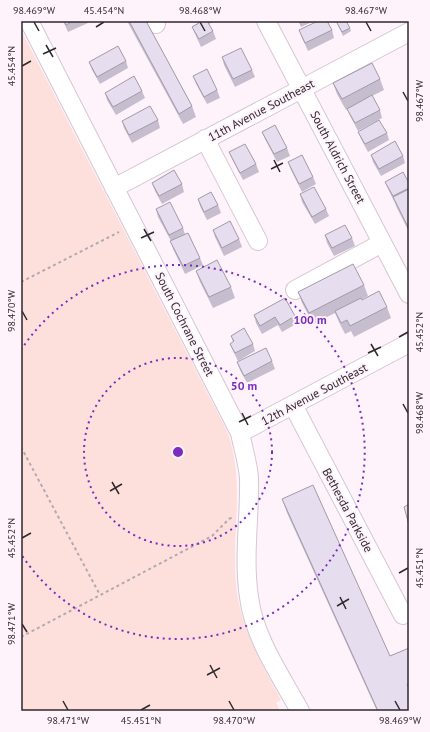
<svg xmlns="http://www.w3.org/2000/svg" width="430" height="732" font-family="'PT Sans',sans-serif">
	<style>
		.green { fill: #fddfdc }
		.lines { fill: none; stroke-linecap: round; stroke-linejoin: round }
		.minor-casing { stroke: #d6c6d3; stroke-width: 20 }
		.path { stroke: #b3aab1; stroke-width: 2; stroke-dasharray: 3 3; stroke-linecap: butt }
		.minor { stroke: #fff; stroke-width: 18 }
		.wall { fill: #c6bece }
		.building { fill: #e6ddef; stroke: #a19ba7 }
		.ticks { fill: none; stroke: #2f292e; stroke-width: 1.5 }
		.ring { fill: none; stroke: #7b2cbf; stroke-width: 2; stroke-dasharray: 2 4 }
		.labels { text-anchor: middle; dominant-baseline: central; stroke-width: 4; stroke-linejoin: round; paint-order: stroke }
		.street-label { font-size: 12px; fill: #2f292e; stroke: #fef3fb }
		.centre { fill: #7b2cbf; stroke: #fef3fb; stroke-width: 2 }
		.ring-label { font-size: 12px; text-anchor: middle; font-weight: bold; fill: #7b2cbf; stroke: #fef3fb; stroke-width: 4; stroke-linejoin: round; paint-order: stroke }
		.neatline { fill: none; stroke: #2f292e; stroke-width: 1.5 }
		.ticks-label { font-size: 10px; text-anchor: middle; fill: #2f292e }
	</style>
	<rect width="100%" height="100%" fill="#fef3fb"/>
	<!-- green -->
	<path class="green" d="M22,32L227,431C246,481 231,533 236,585C240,627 261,663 281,700L276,703L280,711H21Z"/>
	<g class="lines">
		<!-- minor casing -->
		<g class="minor-casing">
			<path id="minor" d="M29,21L240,433C243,448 248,463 249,478C250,518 243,557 249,597C254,638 281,676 300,711
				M154,21L156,24
				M266,21L409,294
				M205,139L258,241
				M114,188L409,32
				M295,290L382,243
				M293,405L403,615
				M240,433L409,343"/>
		</g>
		<!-- path -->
		<path class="path" d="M21,282L119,232
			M21,447L100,595
			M21,637L212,536L229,519L233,517"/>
		<!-- minor -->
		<use href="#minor" class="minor"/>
	</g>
	<!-- wall -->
	<path class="wall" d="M63,21H87L88,23L68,32Z
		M127,21H146L192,106L196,117L183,124Z
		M197,21H215L209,24L213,31L216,39L201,47L195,34L192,27L198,23Z
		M298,21H314L301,27Z
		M336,21L350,28L351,31L343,36Z
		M299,30H332L334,38L308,51L302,38Z
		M222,57L252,70L255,77L235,87L224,65Z
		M126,61L128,68L100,84L92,70L89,62Z
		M193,76L217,90L220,98L207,104L196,84Z
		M380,79L384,90L372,96L380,110L382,118L358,131L350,116L347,109L346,110L337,94L333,83Z
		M142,91L145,98L116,115L107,100L105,93Z
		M158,120L160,128L132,143L124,128L122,121Z
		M262,132L287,148L290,156L277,162L265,139Z
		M358,132L387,133L389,140L368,152L361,139Z
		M229,152L256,164L259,172L243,180L232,159Z
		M371,155L403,156L405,163L381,176L373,162Z
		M288,162L313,177L316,184L302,192L291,170Z
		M385,182L409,183V232L397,208L395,203L388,189Z
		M152,183L182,184L184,192L162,204L155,191Z
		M300,194L326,209L329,216L315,224L302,202Z
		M198,199L218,205L221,213L207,220L200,206Z
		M156,209L183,228L185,234L200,258L203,265L185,274L173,249L171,241L158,217Z
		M213,230L239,239L242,247L224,256L215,237Z
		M325,235L352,238L355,246L334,256L327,243Z
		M196,271L231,287L235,298L213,308L200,282Z
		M364,285L368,296L362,299V300L387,307L391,318L354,337L351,331L345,334L339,322L335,313L313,324L302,303L298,292Z
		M254,315L295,316L298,323L282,332L278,325L262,334L256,323Z
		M231,336L253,344L255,351L238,361L233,351L230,344L233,342Z
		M272,361L275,369L247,383L240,370L237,362Z
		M282,499L390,656L409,648V711H377L287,513Z"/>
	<!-- building -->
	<path class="building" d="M64,21H73L66,25Z
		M129,21H146L192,106L179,114Z
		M198,21H207L213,31L199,39L192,27L199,23Z
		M318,21H327L332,30L305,43L299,30Z
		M336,21H346L350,28L342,32Z
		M118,46L126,61L97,77L89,62Z
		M241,48L252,70L233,79L222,57Z
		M372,63L380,79L342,99L333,83Z
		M207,69L217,90L204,97L193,76Z
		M134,76L142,91L113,107L105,93Z
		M372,95L380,110L355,123L347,109Z
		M150,106L158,120L129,135L122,121Z
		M379,120L387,133L365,144L358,132Z
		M275,125L287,148L274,154L262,132Z
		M395,141L403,156L379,169L371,155Z
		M245,144L256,164L240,173L229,152Z
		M302,155L313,177L299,184L288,162Z
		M174,170L182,184L159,196L152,183Z
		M403,172L409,183V188L393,196L385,182Z
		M314,187L326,209L312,217L300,194Z
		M409,189V229L393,197Z
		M211,192L218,205L204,212L198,199Z
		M170,202L183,228L169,235L156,209Z
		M230,221L239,239L222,248L213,230Z
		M345,225L352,238L332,248L325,235Z
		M188,233L200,258L183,266L170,241Z
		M217,260L231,287L209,297L196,271Z
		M353,264L364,285L309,313L298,292Z
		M379,291L387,307L350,326L347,320L341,323L335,311L361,298L362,300Z
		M285,298L295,316L280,325L275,317L260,326L254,315Z
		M244,328L253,344L235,353L230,344L234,341L231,336Z
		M266,348L272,361L244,376L237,362Z
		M313,485L390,656L409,648V685L407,684L409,688V711H378L282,499Z
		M409,504V525L404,507Z"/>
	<!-- ticks -->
	<path class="ticks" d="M34,22L39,31M200,22L205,31M366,22L371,31M96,27L104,22M46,45L53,57M43,54L56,48M22,66L31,61M403,92L408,101M274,160L280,172M271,169L283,163M144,229L151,241M141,238L154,232M22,311L27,320M399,337L408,332M371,344L378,356M368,353L381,347M403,404L408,413M242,413L248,425M239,422L251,416M112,482L119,494M110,491L122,484M22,538L31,533M399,573L408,568M340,597L346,609M337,606L349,599M22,624L27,632M210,665L217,678M207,675L220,668M63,701L68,710M229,701L234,710M395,701L400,710M141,710L150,705"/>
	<!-- distance rings -->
	<g class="ring">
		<circle cx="178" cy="452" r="94"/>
		<path d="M21 350A187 187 0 1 1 21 554"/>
	</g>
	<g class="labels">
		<!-- street labels -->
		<g class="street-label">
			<text transform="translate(261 110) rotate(-28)">11th Avenue Southeast</text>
			<text transform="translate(338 157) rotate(62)">South Aldrich Street</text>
			<text transform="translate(185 324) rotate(63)">South Cochrane Street</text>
			<text transform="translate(314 394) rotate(-28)">12th Avenue Southeast</text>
			<text transform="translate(348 510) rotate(62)">Bethesda Parkside</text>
		</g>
	</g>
	<circle cx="178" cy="452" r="6" class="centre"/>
	<g class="ring-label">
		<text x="310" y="324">100 m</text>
		<text x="244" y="390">50 m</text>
	</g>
	<!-- border -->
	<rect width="430" height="732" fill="none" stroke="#fef3fb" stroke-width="44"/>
	<rect x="22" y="22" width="386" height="688" class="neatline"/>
	<g class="ticks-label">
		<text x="34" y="14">98.469°W</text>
		<text x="104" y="14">45.454°N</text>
		<text x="200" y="14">98.468°W</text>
		<text x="366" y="14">98.467°W</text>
		<text transform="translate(11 66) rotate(-90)" y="4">45.454°N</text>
		<text transform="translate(419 101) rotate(-90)" y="4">98.467°W</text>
		<text transform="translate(11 311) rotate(-90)" y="4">98.470°W</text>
		<text transform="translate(419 332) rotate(-90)" y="4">45.452°N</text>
		<text transform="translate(419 413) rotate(-90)" y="4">98.468°W</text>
		<text transform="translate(11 538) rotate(-90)" y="4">45.452°N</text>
		<text transform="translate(419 568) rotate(-90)" y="4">45.451°N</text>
		<text transform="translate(11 624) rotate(-90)" y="4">98.471°W</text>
		<text x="68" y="724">98.471°W</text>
		<text x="141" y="724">45.451°N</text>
		<text x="234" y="724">98.470°W</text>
		<text x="400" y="724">98.469°W</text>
	</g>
</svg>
